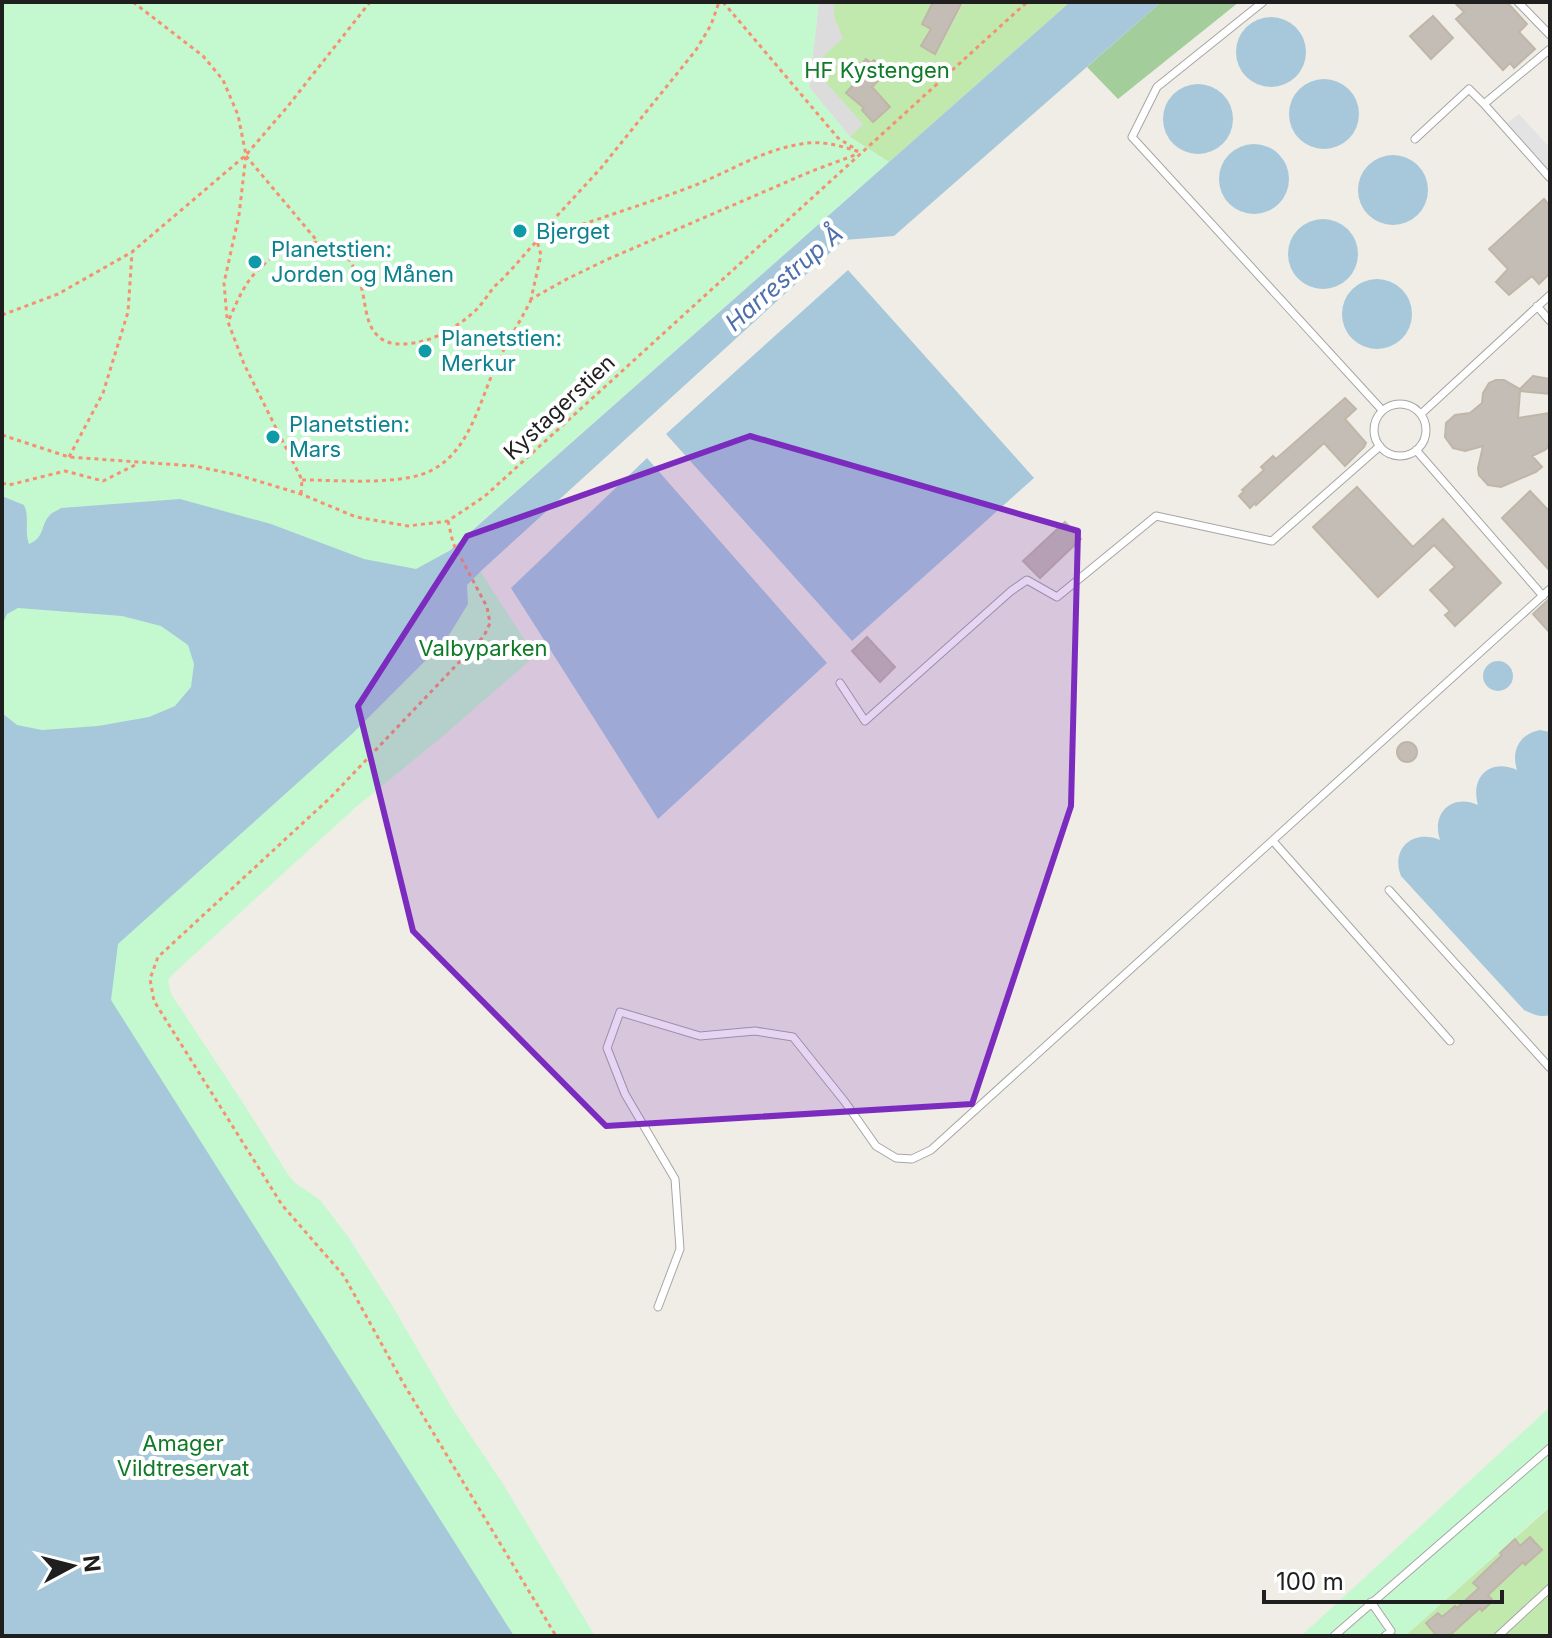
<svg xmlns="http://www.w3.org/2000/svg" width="1552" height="1638" font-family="Inter,sans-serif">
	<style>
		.residential { fill: #dddcdc }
		.grass { fill: #c1e8ad }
		.forest { fill: #a3cd9b }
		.park { fill: #c4f8cf }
		.parking { fill: #e3e3e3 }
		.water { fill: #a7c8db }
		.building { fill: #c4bdb5; stroke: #c0b6a8; stroke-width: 2 }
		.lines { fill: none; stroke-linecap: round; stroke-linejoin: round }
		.lane-casing { stroke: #a6a6a6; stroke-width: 9 }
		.path { stroke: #f59170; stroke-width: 3; stroke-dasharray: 4 4; stroke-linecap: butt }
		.lane { stroke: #fff; stroke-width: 7 }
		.marked { fill: #7b2cbf; fill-opacity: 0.2; stroke: #7b2cbf; stroke-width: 6; stroke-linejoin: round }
		.culture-dot { fill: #0f9aa8; stroke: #fff; stroke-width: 3 }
		.labels { text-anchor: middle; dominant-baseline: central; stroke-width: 8; stroke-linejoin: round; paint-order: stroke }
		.park-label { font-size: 22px; fill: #0f7a28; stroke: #fff }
		.culture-label { font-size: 22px; fill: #0d838f; stroke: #fff; text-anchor: start }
		.street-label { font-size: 22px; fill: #1f1f1f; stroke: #fff }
		.water-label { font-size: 24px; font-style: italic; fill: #4e6fac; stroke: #fff }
	</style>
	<rect width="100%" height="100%" fill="#efede5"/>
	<!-- residential -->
	<path class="residential" d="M819,2H964L931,65L850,137L809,87Z"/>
	<!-- grass -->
	<path class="grass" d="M834,2H963L930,66L964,2H1070L889,162L850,137L863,124L812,67L843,38L834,16Z
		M1550,1507V1636H1405Z"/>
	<!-- forest -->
	<path class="forest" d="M1161,2H1239L1118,99L1087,67Z"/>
	<!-- park -->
	<path class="park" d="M2,2H819L809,87L850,137L889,162L446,553L138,924L353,729L467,579L479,569L535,656L437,741L356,807L175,972L168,980L171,994L245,1106L287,1173L294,1182L320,1200L349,1238L393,1307L452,1408L503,1484L595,1636H2V516L24,505L2,496Z
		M1550,1407V1506L1405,1636H1301Z"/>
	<!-- parking -->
	<path class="parking" d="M1519,114L1550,148V171L1506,124Z"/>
	<!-- water -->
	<path class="water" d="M1070,2H1161L894,236L844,240L482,570L467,585L468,604L446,640L352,734L118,944L111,1000L514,1636H2V713L17,725L42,730L98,726L149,717L175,706L191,687L194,664L188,645L161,626L122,616L18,608L7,614L2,625V496L24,505C30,517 24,531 29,544C45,537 40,527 49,516C52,512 57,511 61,508L180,499L271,524L364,559L416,569L449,551Z
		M1236 52a35 35 0 1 1 70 0a35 35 0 1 1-70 0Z
		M1289 114a35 35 0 1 1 70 0a35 35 0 1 1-70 0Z
		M1163 119a35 35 0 1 1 70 0a35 35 0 1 1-70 0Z
		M1219 179a35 35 0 1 1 70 0a35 35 0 1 1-70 0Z
		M1358 190a35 35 0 1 1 70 0a35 35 0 1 1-70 0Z
		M1288 254a35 35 0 1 1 70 0a35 35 0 1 1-70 0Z
		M848,270L1034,478L852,641L666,434Z
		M1342 314a35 35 0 1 1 70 0a35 35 0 1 1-70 0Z
		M647,458L827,663L658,819L511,588Z
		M1483 676a15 15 0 1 1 30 0a15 15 0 1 1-30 0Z
		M1540,730L1550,732V1015C1540,1018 1533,1014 1524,1010L1401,876C1390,848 1414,829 1440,840C1431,813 1452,793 1478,805C1470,777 1490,758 1517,770C1511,751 1519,734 1540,730Z"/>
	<!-- building -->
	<path class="building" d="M933,2H962L935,54L921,46L931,29L922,24Z
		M1454,2H1507L1527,24L1519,32L1535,49L1514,68L1510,63L1503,70L1456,19L1464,12Z
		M1433,16L1453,38L1431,59L1410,36Z
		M866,59L871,63L874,60L887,71L872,87L890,107L873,122L862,110L864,108L846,93L860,77L855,72Z
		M1544,199L1550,206V273L1539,284L1532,276L1509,295L1496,282L1508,269L1489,249Z
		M1533,376L1550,379V394L1520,391L1518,418L1550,413V445L1545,450L1532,456L1542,467L1536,472L1501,487L1488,485L1479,475L1478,468L1483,446L1465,451L1453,448L1445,437L1446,423L1455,415L1470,413L1482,403L1483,393L1489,383L1496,380H1504L1520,389Z
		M1345,398L1356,409L1345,419L1366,443L1364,447L1345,466L1324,443L1256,505L1255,503L1250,508L1239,496L1244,491L1242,490L1264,470L1261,467L1273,456L1276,459Z
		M1357,487L1413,547L1443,519L1501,583L1455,626L1445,615L1450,611L1430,590L1455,567L1434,545L1378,597L1313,527Z
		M1530,491L1550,512V571L1502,518Z
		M1065,522L1081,539L1040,578L1023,561Z
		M1550,598V633L1533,614Z
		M867,637L895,667L880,682L852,651Z
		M1397 752a10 10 0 1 1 20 0a10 10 0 1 1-20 0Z
		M1530,1537L1542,1550L1525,1565L1523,1562L1488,1595L1493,1601L1482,1611L1480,1608L1449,1636H1437L1426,1623L1438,1613L1442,1617L1455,1606L1457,1608L1479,1588L1473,1583L1502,1555L1500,1553L1515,1539L1520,1546Z"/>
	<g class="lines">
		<!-- lane casing -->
		<g class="lane-casing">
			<path id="lane" d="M1263,2L1157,87L1132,137L1382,410
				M1518,2L1550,35
				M1550,49L1484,104L1550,178
				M1415,139L1469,89L1484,104
				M1537,306L1550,321
				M1374 430a26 26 0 1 1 52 0a26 26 0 1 1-52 0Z
				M1421,414L1550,295
				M1416,450L1543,596
				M840,683L865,721L1011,591L1027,580L1057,597L1156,516L1272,541L1380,446
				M1273,841L1450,1041
				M1389,890L1550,1068
				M658,1307L680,1249L675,1179L625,1094L607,1048L620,1012L700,1036L755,1031L793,1037L845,1102L876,1146L896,1158L912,1159L931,1150L1550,589
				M1371,1602L1391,1631L1385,1636
				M1334,1636L1550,1448
				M1498,1636L1550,1588"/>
		</g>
		<!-- path -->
		<path class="path" d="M133,2L203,56L223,80L238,115L246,155L239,215L224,283L227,318
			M723,2L838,138L857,150
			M246,156L318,242
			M537,241C588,221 641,206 693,186C729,172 762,150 801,144C822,140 841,146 860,152
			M537,241L544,230L601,168L696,50L711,25L719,2
			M2,315L58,294L132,252L246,155L288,106L370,2
			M2,435L69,457L194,466L238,475L301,494L356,517L408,526L448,521L485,496L1027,2
			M69,457L103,393L128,312L132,253
			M302,480C338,480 376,484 412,477C470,465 477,403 499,359C509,339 521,320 531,300
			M2,483L9,485L65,471L103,481L135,465
			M301,494L302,480L244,364L228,322C236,304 244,283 259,269C280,247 329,226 350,261C354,267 357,276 360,283C366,299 364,322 377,335C382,341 391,344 399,344C427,345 456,329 476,310C483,303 488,294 495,286C499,282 504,278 508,273C518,263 526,252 537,241L541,255L531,299L567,279L606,260L812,171L855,155
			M448,521L453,543L487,607L490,623L484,636L331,797L158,957L150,979L154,1001L282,1205L344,1276L402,1381L556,1636"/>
		<!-- lane -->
		<use href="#lane" class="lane"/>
	</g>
	<!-- marked area -->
	<path class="marked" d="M750,436L1078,531L1071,806L972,1104L606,1126L413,931L358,706L467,536Z"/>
	<!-- markers -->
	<g class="culture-dot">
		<circle cx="520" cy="231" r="8"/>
		<circle cx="255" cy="262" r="8"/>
		<circle cx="425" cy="351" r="8"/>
		<circle cx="273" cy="437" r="8"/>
	</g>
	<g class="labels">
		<!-- park labels -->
		<g class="park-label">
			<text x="877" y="70">HF Kystengen</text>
			<text x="483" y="648">Valbyparken</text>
			<text x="183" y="1443">Amager<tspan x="183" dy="25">Vildtreservat</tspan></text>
		</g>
		<!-- culture labels -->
		<g class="culture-label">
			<text x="536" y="231">Bjerget</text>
			<text x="271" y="249">Planetstien:<tspan x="271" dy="25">Jorden og Månen</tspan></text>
			<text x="441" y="338">Planetstien:<tspan x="441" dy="25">Merkur</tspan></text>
			<text x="289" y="424">Planetstien:<tspan x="289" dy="25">Mars</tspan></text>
		</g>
		<!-- street labels -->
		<g class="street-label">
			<text transform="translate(559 407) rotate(-43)">Kystagerstien</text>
		</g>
		<!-- water labels -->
		<g class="water-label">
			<text transform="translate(784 278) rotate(-41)">Harrestrup Å</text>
		</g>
	</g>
	<!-- border -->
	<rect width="1552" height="1638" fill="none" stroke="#1f1f1f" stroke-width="8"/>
	<!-- north arrow -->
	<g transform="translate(72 1566) rotate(83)" stroke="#ffffff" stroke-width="6" paint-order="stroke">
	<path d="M0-6L14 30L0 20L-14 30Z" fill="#1f1f1f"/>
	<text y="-12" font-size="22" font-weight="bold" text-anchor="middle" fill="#1f1f1f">N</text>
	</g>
	<!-- scale -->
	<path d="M1264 1590v12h238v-12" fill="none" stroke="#1f1f1f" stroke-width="4"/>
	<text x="1276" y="1590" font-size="24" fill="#1f1f1f" stroke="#ffffff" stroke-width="6" paint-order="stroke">100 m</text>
</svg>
